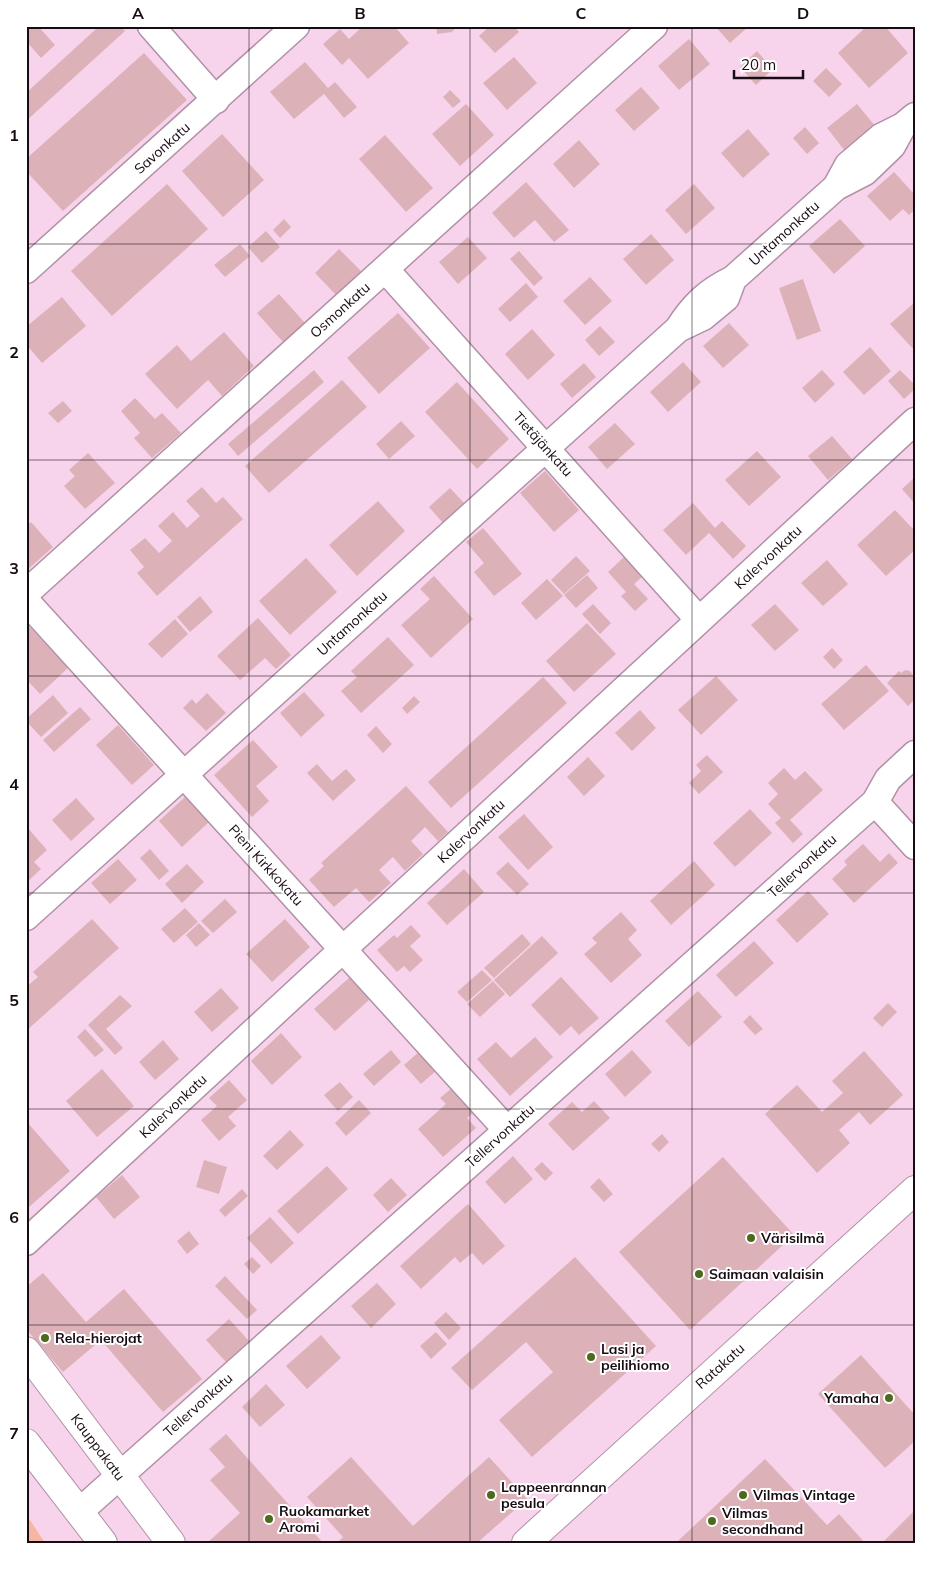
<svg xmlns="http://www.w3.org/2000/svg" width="941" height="1569" font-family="Mulish,sans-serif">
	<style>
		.green { fill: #f5b6a2 }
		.building { fill: #dcb2b8 }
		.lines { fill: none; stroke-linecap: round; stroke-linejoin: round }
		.street-casing { stroke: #b191a7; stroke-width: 29 }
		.secondary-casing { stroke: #b191a7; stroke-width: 30 }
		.primary-casing { stroke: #b191a7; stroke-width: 30 }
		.street { stroke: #fff; stroke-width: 26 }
		.secondary { stroke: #fff; stroke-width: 28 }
		.primary { stroke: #fff; stroke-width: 28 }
		.grid { fill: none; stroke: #180c14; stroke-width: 1; stroke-opacity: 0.55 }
		.poi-dot { fill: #4d691c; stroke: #fff; stroke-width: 2 }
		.labels { text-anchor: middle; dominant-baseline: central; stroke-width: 4; stroke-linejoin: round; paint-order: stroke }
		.street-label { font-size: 14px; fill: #180c14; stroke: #fff }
		.poi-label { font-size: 14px; font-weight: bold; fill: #180c14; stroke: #fff; text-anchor: start }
		.neatline { fill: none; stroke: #180c14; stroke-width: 2 }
		.grid-label { font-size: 16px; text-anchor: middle; font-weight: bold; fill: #180c14 }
	</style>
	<rect width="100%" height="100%" fill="#f7d4eb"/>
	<!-- green -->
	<path class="green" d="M26,1514L45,1543H26Z"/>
	<!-- building -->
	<path class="building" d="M26,26H38L55,45L41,58L26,41Z
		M93,26H120L125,31L26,121V93L96,29Z
		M363,26H394L409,43L368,79L349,58L342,65L323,44L340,29L349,39Z
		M436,26H457L452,32L437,34Z
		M490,26H514L519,32L495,53L479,36Z
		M715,26H749L730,43Z
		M867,26H885L908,53L869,88L838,53Z
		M689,39L710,64L679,90L658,66Z
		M757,51L773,69L756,85L740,67Z
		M144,53L187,100L63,211L26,171V159Z
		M514,57L537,83L507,110L483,83Z
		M305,62L328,88L335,82L357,107L344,118L324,94L294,119L270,92Z
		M826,68L842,84L829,97L813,81Z
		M641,87L660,108L634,131L615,110Z
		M450,90L461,101L453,108L443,97Z
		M466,104L494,135L460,166L432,134Z
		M857,104L876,127L845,151L827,128Z
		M805,127L819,143L807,154L793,138Z
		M748,129L770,154L743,178L721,153Z
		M222,134L264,180L223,217L182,171Z
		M385,135L433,188L406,212L359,159Z
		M579,140L600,164L574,188L553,164Z
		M894,172L915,195V209L909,215L903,209L890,221L867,196Z
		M526,182L569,230L554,242L535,220L514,238L492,213Z
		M167,184L208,229L112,316L71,271Z
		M694,184L715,208L686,234L665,210Z
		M284,219L291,227L280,238L273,230Z
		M840,219L865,246L834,274L809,246Z
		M266,231L280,247L262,263L248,247Z
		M651,234L674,260L646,285L623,259Z
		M468,237L487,258L458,284L439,262Z
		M240,244L250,256L225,277L214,265Z
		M339,249L361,271L336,295L315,273Z
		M519,251L543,278L534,286L510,259Z
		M590,277L612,301L585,325L563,301Z
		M803,279L821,331L797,340L779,288Z
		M526,283L538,297L510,322L498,309Z
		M279,294L305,323L283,342L257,313Z
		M62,297L86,326L42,363L26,344V327Z
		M915,302V351L890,324Z
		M398,313L430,348L379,394L347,358Z
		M729,323L749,345L723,368L703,346Z
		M600,326L615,342L599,356L585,340Z
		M532,329L555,355L528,380L505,354Z
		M224,332L254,366L222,396L208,380L177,409L145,374L177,345L191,361Z
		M870,347L891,371L864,395L843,372Z
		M683,362L701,382L668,412L650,392Z
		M584,363L596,377L572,398L560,384Z
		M314,370L324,382L238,456L228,444Z
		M822,370L835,384L815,403L802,388Z
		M900,370L915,385V389L904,399L888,381Z
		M342,380L367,407L269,493L245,466Z
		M457,382L509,439L477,469L425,412Z
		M135,398L155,419L162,413L181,433L152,458L134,438L140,433L121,411Z
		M63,401L72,411L58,423L48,413Z
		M401,421L415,436L389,459L376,444Z
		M615,423L635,444L607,469L588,447Z
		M832,436L852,459L828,480L808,456Z
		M757,451L781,477L749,506L725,480Z
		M88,453L115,483L85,509L64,486L75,476L69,470Z
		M545,471L579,510L554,532L520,493Z
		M915,477V504L902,489Z
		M202,487L216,503L223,497L243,519L157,596L137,573L144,567L130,550L145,538L159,553L172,541L158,526L173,512L187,528L200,516L186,501Z
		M450,488L464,503L443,523L429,507Z
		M378,501L405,531L357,576L329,545Z
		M693,503L715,528L722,521L746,546L733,559L709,533L686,555L663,530Z
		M895,510L915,531V550L886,576L857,545Z
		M31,522L53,547L26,571V526Z
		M483,528L522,574L494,596L474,572L484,563L466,542Z
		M576,556L590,571L564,594L551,580Z
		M624,557L642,577L634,584L648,599L635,611L621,596L626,592L608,572Z
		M306,558L337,592L290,635L259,601Z
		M827,560L848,584L823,606L801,583Z
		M587,575L598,588L576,608L564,595Z
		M434,576L473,619L431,658L401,625L430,599L420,589Z
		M547,579L563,596L536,620L521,603Z
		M200,596L213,612L190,632L177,617Z
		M593,604L611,623L600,634L582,614Z
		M775,604L799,630L775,651L751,625Z
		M258,618L291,655L276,669L265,658L240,680L217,656Z
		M175,619L188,634L162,658L148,644Z
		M26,623L68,668L40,694L26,679Z
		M587,623L616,654L574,692L546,661Z
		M388,637L414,665L361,713L341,691L357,677L351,671Z
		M832,648L843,660L834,669L823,657Z
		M866,665L889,691L844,730L821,704Z
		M905,670L910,671L913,675L915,673V699L908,706L887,683L899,671L901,673Z
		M716,676L738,700L701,735L678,710Z
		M543,677L567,703L451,808L428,782Z
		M304,692L325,715L301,737L280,713Z
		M207,693L226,713L206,731L183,708L192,699L196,704Z
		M53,695L68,713L41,737L26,721V719Z
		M414,696L420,702L407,714L402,708Z
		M80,707L91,719L54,752L43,740Z
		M640,710L656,728L632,751L615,733Z
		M118,725L154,765L132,785L96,745Z
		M376,726L392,744L383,753L367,735Z
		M253,740L278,767L256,786L269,801L252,817L214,775Z
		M707,755L723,772L699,794L689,783L701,771L696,765Z
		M588,757L605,776L584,796L567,777Z
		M317,764L332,781L346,769L356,780L333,801L307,773Z
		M784,768L795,780L805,771L823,790L790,820L803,834L793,843L775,823L781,818L768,804L778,794L768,783Z
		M406,786L448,832L438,841L425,827L411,841L423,854L405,871L393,857L379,870L391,883L369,902L356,888L334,907L309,880L324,866L321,863Z
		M186,796L209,822L182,847L159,821Z
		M76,798L95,819L71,841L52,820Z
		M750,809L772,833L735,867L713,843Z
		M524,814L553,847L528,870L498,837Z
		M26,826L47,850L34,862L41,869L26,883Z
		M863,844L880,862L889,853L898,863L854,903L832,879L847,865L844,861Z
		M150,849L169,871L159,880L140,858Z
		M118,859L137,880L110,904L91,883Z
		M694,861L715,885L671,925L650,901Z
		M508,862L529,884L517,895L496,873Z
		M187,864L204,882L182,903L165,884Z
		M464,869L484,892L447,925L427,903Z
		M808,891L829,914L797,943L776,920Z
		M225,899L237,912L213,933L201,921Z
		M185,908L198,922L174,943L161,929Z
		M621,912L637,930L628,939L642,955L611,983L584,954L597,943L592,938Z
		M92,919L119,948L26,1031V987L38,977L33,972Z
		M285,919L310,947L272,982L246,954Z
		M199,923L210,935L196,947L186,935Z
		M411,925L421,936L410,946L423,960L410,972L404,966L397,972L377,950L394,935L397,938Z
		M522,934L531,944L494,978L484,968Z
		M542,936L558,953L510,997L494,980Z
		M754,941L774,963L736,997L716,975Z
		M482,970L492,980L467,1002L457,992Z
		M350,977L370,999L335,1031L314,1009Z
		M561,977L599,1018L579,1035L571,1026L560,1036L531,1005Z
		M493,981L505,994L480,1017L467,1004Z
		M221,988L239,1008L212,1032L194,1012Z
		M698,991L722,1017L689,1047L665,1021Z
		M120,995L132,1006L106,1029L123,1048L115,1055L88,1025Z
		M888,1003L897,1012L882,1027L873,1018Z
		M750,1015L763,1029L755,1035L743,1022Z
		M85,1029L104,1050L95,1057L77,1037Z
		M281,1033L302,1057L272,1085L251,1061Z
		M535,1037L553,1057L510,1096L477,1059L496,1042L511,1058Z
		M163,1040L179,1059L155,1080L139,1062Z
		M391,1050L401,1062L374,1086L363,1074Z
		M632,1050L652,1072L625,1097L605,1074Z
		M420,1051L437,1070L421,1084L404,1065Z
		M864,1051L903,1095L870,1125L859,1112L839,1130L850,1143L817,1173L765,1114L797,1085L822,1112L843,1093L832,1081Z
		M102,1069L134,1106L97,1137L66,1101Z
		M229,1080L247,1100L228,1117L236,1126L219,1141L201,1120L217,1106L209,1098Z
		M340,1082L353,1097L338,1111L324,1095Z
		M452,1088L474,1112L467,1118L476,1128L443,1157L418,1129L446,1104L440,1098Z
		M359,1100L371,1113L346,1136L335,1123Z
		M594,1101L610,1118L573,1151L548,1124L572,1102L582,1112Z
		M26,1121L70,1171L29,1207L26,1204Z
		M290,1130L304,1145L277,1170L263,1156Z
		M662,1134L669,1142L659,1152L651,1144Z
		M513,1156L533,1179L505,1204L485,1182Z
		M723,1157L794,1235L690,1330L619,1252Z
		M204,1160L227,1167L219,1194L196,1187Z
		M542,1162L553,1173L545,1181L534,1169Z
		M327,1166L348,1189L298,1234L277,1211Z
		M122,1175L140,1197L114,1219L96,1197Z
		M391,1178L407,1195L388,1212L373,1195Z
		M599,1178L613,1194L604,1202L590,1187Z
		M242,1189L248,1196L225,1217L219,1210Z
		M468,1204L505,1246L483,1265L472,1253L460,1263L455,1257L421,1289L400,1266Z
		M270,1217L294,1243L271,1264L247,1238Z
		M189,1231L199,1244L187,1254L177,1241Z
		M252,1257L261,1266L253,1274L244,1264Z
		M575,1257L656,1346L532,1457L499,1420L553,1372L526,1342L472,1390L451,1368Z
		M43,1273L86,1322L124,1289L202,1379L163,1412L101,1340L63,1372L26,1329V1287Z
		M225,1276L257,1310L247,1319L215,1286Z
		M377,1283L396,1304L371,1328L351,1306Z
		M446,1312L461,1328L449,1340L434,1323Z
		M229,1319L249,1341L226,1362L206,1340Z
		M436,1332L447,1344L431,1359L420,1346Z
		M321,1335L341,1358L307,1389L286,1366Z
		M861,1355L915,1415V1441L885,1468L818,1394Z
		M266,1384L285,1405L260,1427L242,1407Z
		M226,1434L242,1452L323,1543H267L266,1541L264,1543H207L240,1513L210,1480L225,1467L209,1449Z
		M351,1457L413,1526L489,1457L527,1499L477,1543H337L343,1537L307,1497Z
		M765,1459L827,1525L839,1514L865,1543H680L678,1541Z
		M915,1510V1543H882Z"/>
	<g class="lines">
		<!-- street casing -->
		<g class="street-casing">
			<path id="street" d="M151,26L216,100
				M903,126L892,146L865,172L836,187L848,165L881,137L903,126L915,116
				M385,269L699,620
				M26,270L296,26
				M733,279L726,298L703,317L678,329C693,305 708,291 733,279L836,187
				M26,593L654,26
				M26,601L507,1130
				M875,802L915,846
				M26,917L678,329
				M26,1242L915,421
				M79,1512L875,802L888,779L915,754"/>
		</g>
		<!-- secondary casing -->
		<g class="secondary-casing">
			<path id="secondary" d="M526,1543L915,1190"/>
		</g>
		<!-- primary casing -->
		<g class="primary-casing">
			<path id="primary" d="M26,1351L171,1543
				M26,1443L103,1543"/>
		</g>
		<!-- street -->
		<use href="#street" class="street"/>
		<!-- secondary -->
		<use href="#secondary" class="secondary"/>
		<!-- primary -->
		<use href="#primary" class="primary"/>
	</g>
	<!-- grid -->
	<path class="grid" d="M249,26V1543M470,26V1543M692,26V1543M26,244H915M26,460H915M26,676H915M26,893H915M26,1109H915M26,1325H915"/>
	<!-- markers -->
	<g class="poi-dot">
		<circle cx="751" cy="1238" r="5"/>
		<circle cx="699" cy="1274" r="5"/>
		<circle cx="45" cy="1338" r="5"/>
		<circle cx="591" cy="1357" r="5"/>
		<circle cx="889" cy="1398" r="5"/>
		<circle cx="491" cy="1495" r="5"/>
		<circle cx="743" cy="1495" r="5"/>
		<circle cx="269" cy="1519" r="5"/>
		<circle cx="712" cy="1521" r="5"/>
	</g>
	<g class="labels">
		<!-- street labels -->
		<g class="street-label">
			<text transform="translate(162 148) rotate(-42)">Savonkatu</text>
			<text transform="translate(784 233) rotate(-42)">Untamonkatu</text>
			<text transform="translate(340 310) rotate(-42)">Osmonkatu</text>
			<text transform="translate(543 444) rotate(48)">Tietäjänkatu</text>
			<text transform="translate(768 557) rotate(-43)">Kalervonkatu</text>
			<text transform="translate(352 623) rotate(-42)">Untamonkatu</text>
			<text transform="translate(471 831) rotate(-43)">Kalervonkatu</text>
			<text transform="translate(266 865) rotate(48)">Pieni Kirkkokatu</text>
			<text transform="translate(802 866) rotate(-42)">Tellervonkatu</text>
			<text transform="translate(173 1106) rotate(-43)">Kalervonkatu</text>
			<text transform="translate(500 1136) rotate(-42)">Tellervonkatu</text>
			<text transform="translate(720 1366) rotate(-42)">Ratakatu</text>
			<text transform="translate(198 1405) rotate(-42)">Tellervonkatu</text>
			<text transform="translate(98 1447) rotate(53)">Kauppakatu</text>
		</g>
		<!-- poi labels -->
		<g class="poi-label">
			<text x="761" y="1238">Värisilmä</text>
			<text x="709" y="1274">Saimaan valaisin</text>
			<text x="55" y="1338">Rela-hierojat</text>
			<text x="601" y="1349">Lasi ja<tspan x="601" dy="16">peilihiomo</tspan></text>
			<text x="879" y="1398" text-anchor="end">Yamaha</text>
			<text x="501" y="1487">Lappeenrannan<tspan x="501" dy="16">pesula</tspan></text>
			<text x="753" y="1495">Vilmas Vintage</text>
			<text x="279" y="1511">Ruokamarket<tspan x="279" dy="16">Aromi</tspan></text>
			<text x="722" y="1513">Vilmas<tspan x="722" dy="16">secondhand</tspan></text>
		</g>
	</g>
	<!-- border -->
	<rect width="941" height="1569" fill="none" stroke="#ffffff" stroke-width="55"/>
	<!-- scale -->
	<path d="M734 70v8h69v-8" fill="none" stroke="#180c14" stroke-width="2.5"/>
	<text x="741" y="70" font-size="15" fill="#180c14" stroke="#ffffff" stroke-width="4" paint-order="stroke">20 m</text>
	<rect x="28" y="28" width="886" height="1514" class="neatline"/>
	<g class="grid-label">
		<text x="138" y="19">A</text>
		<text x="360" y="19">B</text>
		<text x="581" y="19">C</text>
		<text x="803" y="19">D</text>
		<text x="14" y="141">1</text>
		<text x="14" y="358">2</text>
		<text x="14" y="574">3</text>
		<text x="14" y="790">4</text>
		<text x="14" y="1006">5</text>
		<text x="14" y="1223">6</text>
		<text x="14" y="1439">7</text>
	</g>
</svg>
